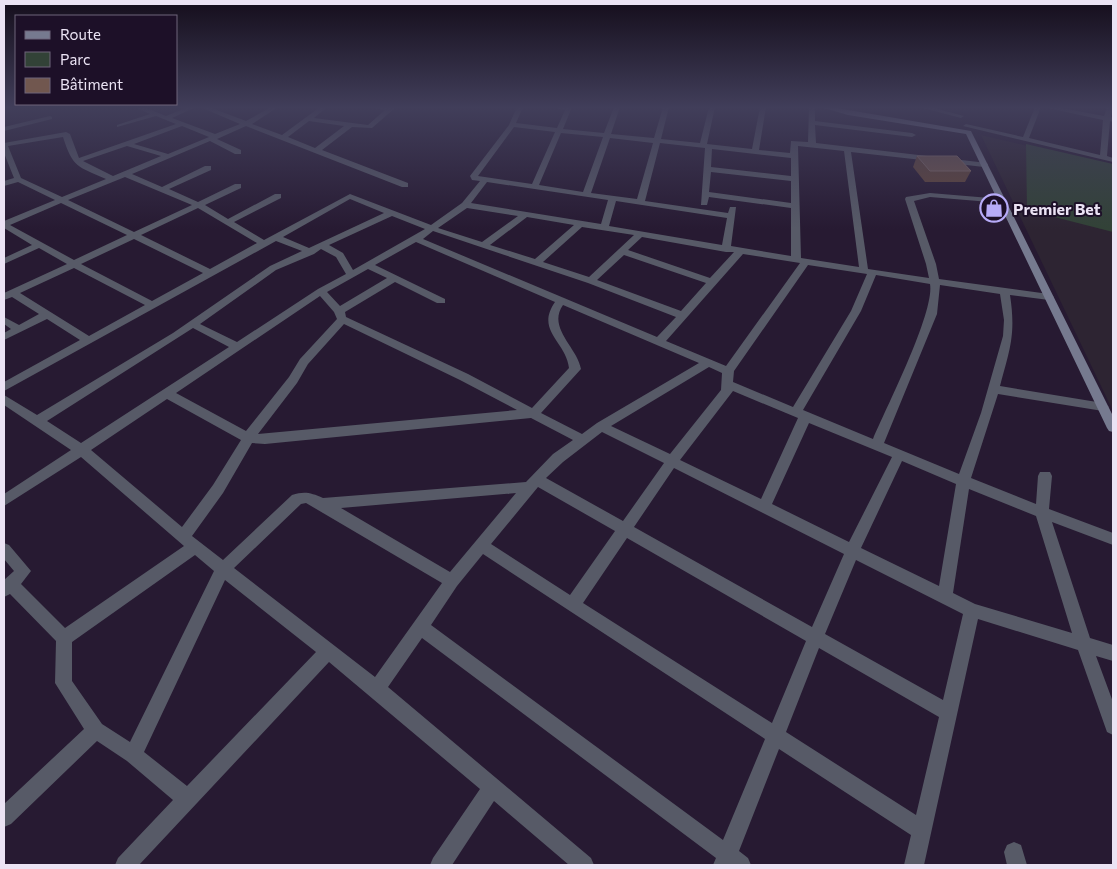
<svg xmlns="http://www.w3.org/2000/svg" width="1117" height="869" font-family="Commissioner,sans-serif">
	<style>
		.industrial { fill: #2d2432 }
		.green { fill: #324237 }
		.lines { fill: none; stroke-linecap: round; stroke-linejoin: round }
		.street { fill: #575a67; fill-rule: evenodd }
		.secondary { fill: #767a8f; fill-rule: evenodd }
		.wall { fill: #62463b }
		.building { fill: #71574f; stroke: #846d69 }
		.labels { text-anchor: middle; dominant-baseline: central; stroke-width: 4; stroke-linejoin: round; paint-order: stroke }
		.far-poi-label { font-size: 16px; font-weight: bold; fill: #ebe3f4; stroke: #1d1028; text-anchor: start }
	</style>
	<rect width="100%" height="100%" fill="#271a32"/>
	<!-- industrial -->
	<path class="industrial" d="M981,135L1113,166V411Z"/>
	<!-- green -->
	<path class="green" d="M1026,144L1113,164V232L1027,210Z"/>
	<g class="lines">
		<!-- street -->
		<path class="street" d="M135,107H144L166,116L188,107H196L172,118L215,134L240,124L200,107H209L246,121L271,107H278L252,124L282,135L320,107H327L314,118L368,125L385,110L370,107H396L372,128L352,127L322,150L408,183V187H402L246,126L217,139L241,150V154H235L210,141L132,174L162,187L205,166H211V170L169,189L198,202L235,184H241V188L205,205L228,219L275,194H281V198L234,222L264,240L350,194L431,225L462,203L480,181L472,180L470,176L509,125L517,107H523L516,123L557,128L565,110L550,107H572L563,129L604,133L614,107H620L611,134L654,138L663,107H669L661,139L700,143L709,107H715L707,144L752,149L760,107H766L759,150L790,153L791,141L808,142L809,107H815V121L912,133L916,135L912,137L815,125L816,143L987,163L988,165L984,167L851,152L868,269L929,278L926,264L905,199L906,197L930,193L1002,199L1006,201L1002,203L930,197L914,201L936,264L939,279L1049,294L1054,297L1049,300L1010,295C1016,334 1010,349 1000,386L1103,403L1109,407L1103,411L998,394L971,478L1036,504L1038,476L1040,472H1050L1052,476L1049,509L1113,533V545L1052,522L1090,638L1113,645V661L1096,656L1113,702V735L1107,732L1078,650L978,619L924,865H904L911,835L779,749L739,851L748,858L751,865H713L716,858L422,638L388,687L591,858L594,865H569L494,801L452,865H430L433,858L480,789L329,662L139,865H115L118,858L173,800L127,761L97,741L11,824L4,827V804L84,729L55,683L56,641L10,594L4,597V580L14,571L4,559V543L9,545L31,571L21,584L65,628L184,546L81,457L4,506V494L71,450L4,405V395L37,415L173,333L270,266L302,251L276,241L4,391V382L80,340L47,319L4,340V333L11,329L4,324V317L19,325L39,314L12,297L4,300V293L67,264L39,248L4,264V258L32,245L4,228V221L55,200L18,182L4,186V181L14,178L4,153V143L66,132L70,134L79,158L176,124L156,116L117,127V125L150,114ZM309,121L344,126L315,148L288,137ZM182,126L209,137L168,154L134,144ZM514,127L555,132L532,184L478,176ZM561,133L603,137L583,192L539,185ZM63,137C73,168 77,166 106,179L62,197L21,178L8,146ZM610,138L653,143L637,199L591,193ZM660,143L705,148L701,205H707L709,197L791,208V256L731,246L736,207H730L728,213L645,201ZM127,146L161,156L113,176L83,161ZM798,146L844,151L859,267L801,258ZM712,149L791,158V176L711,167ZM711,172L791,181V203L709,192ZM125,177L192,205L134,232L68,200ZM487,182L608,200L601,224L471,203ZM350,199L384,213L309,248L283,237ZM616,201L727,218L722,245L609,226ZM61,203L127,235L74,260L10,225ZM198,208L257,243L210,269L141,235ZM467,208L518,216L482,242L438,228ZM392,216L425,229L353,270L343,253L329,245ZM527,217L574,225L535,259L490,245ZM582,227L634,235L589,277L543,262ZM433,231L588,283L676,317L657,337L423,239ZM642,237L726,252H734L710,278L628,250ZM134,239L203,273L152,301L81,264ZM416,242L555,302C535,331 566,341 569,368L532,408L468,374L346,317L345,312L395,282L437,303H445V299L375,265ZM321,249L336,257L346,274L318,289L237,342L200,324L276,270L314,254ZM743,254L800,263L726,366L666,341ZM624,255L706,283L681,311L597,280ZM808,265L867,274L851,311L793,407L733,382L734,371ZM74,268L145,305L89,336L20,293ZM368,269L387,278L340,306L327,292ZM876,275L930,284C935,312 886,408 873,439L803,410L861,311ZM940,285L1000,294L1004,320L1003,336L981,413L959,474L884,443L937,314ZM320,296L334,312L337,319L300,359L289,377L246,431L176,393ZM563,305L699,363L597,423L582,434L541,413L581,369C577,347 547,328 563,305ZM344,324L460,380L517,410L258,434L297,383L308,364ZM193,328L229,347L81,443L47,421ZM709,367L722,373L721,390L670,454L611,426ZM733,391L798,418L761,499L680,460ZM167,399L241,440L213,485L182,527L91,450ZM531,418L573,440L553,454L526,482L323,498C311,493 305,491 292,495L223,560L192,536L223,493L252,443L265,444ZM809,423L892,457L849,542L772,504ZM602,432L664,463L623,521L546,478L563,462ZM902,461L956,484L939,586L861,548ZM674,468L844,554L812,627L634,527ZM538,487L615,531L570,595L491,544ZM969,489L1036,516L1072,633L975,604L953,593ZM516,493L450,572L341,508ZM306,503L442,583L375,677L234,568L301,504ZM627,538L806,641L772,723L583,603ZM483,554L765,739L723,840L431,625L457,586ZM195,555L214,571L130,742L102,724L72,681V642ZM856,560L963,614L943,700L825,634ZM225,580L316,652L187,786L144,752ZM819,648L939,717L916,815L786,732Z
			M919,107H930L964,116L961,118Z
			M1035,107H1041L1029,138L1100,155L1103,120L1043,107H1056L1104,116L1107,107H1113L1111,117L1113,118V122L1110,121L1107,156L1113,158V162L963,126L966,124L1023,137Z
			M50,116L52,117V119L4,131V127Z
			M1014,842L1021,845L1027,865H1007L1004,852L1007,845Z"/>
		<!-- secondary -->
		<path class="secondary" d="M820,107H831L971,131L1113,416V432L1109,431L1107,428L966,134L848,115Z"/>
	</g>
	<!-- wall -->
	<path class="wall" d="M917,156L971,171L965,182H925L913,167Z"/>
	<!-- building -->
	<path class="building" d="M917,156H957L971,171H930Z"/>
	<!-- sky -->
	<linearGradient id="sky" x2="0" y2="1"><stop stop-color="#150e1c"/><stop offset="0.47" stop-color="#413e5a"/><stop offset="1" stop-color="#413e5a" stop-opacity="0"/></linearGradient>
	<rect width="1117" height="229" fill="url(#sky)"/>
	<!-- icons -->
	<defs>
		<g id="shop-ring" transform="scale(1.4375)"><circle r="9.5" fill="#1d1028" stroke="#b7abf8" stroke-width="1.5"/><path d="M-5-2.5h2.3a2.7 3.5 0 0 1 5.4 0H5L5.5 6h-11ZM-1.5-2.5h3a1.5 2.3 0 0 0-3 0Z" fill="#b7abf8"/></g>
	</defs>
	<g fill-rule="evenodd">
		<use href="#shop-ring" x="994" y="208"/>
	</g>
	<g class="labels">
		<!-- far-poi labels -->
		<g class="far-poi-label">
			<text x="1013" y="208">Premier Bet</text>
		</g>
	</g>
	<!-- border -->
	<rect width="1117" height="869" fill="none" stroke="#ebe3f4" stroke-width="10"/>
	<!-- legend -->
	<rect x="15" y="15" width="162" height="90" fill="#1d1028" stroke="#6f647a"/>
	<rect x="25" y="31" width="25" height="8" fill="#767a8f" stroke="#6f647a"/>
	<text x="60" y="40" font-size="15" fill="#ebe3f4">Route</text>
	<rect x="25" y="52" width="25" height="15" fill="#324237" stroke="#6f647a"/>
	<text x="60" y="65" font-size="15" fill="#ebe3f4">Parc</text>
	<rect x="25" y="78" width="25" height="15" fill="#71574f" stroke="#6f647a"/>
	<text x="60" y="90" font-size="15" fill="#ebe3f4">Bâtiment</text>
</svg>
